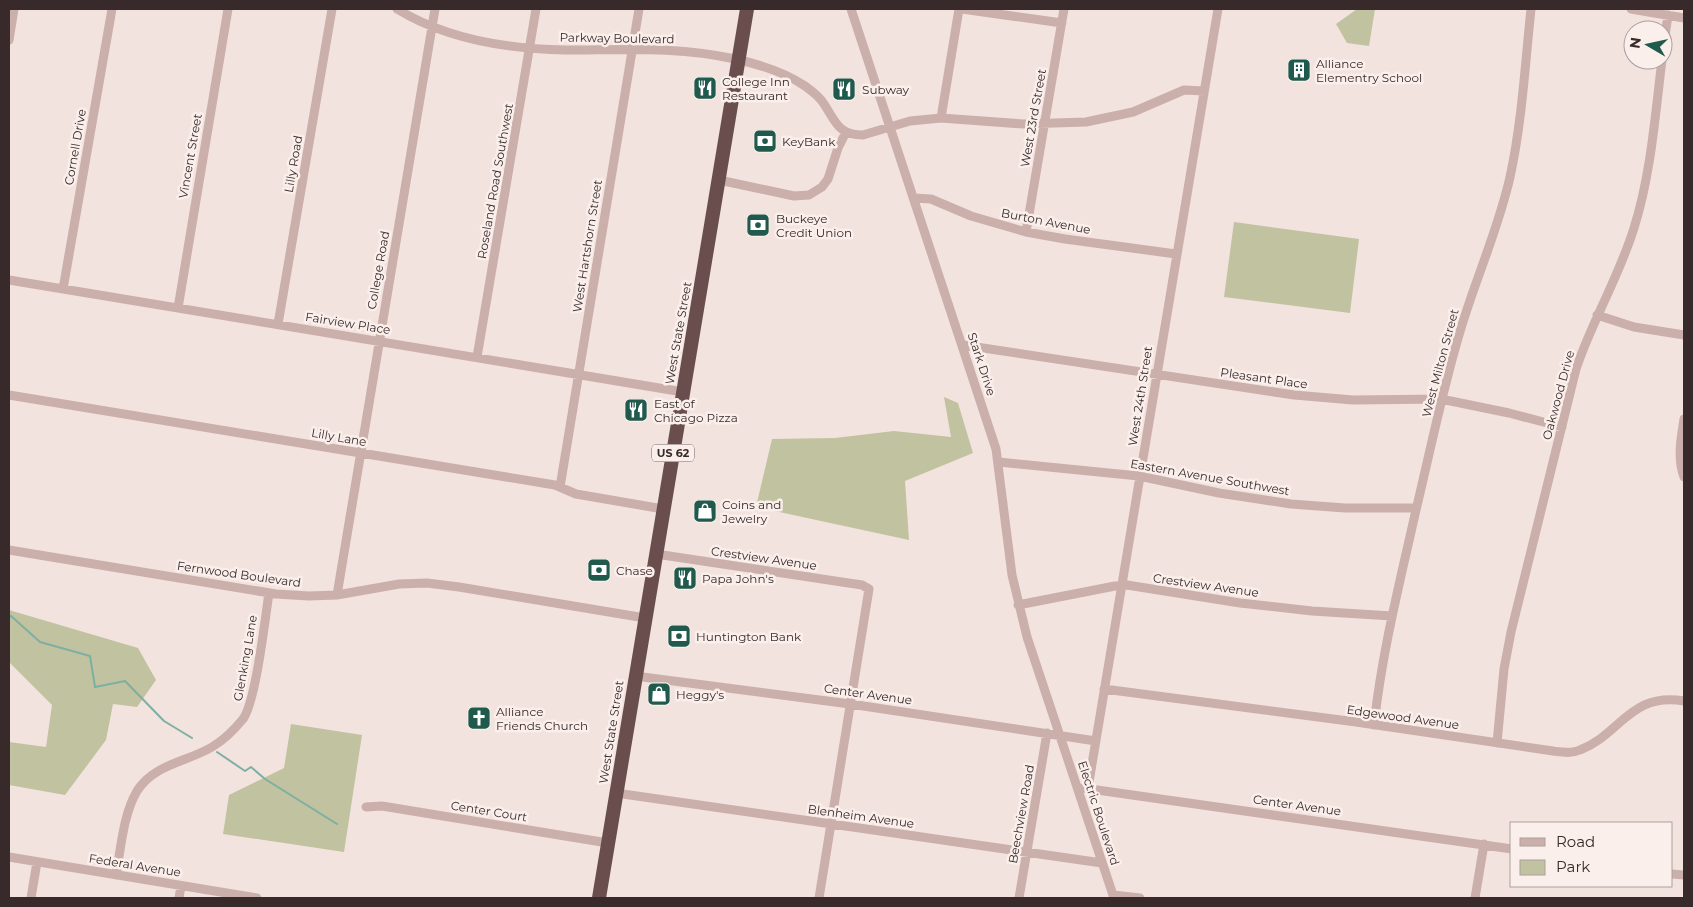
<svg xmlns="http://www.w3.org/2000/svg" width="1693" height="907" font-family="Montserrat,sans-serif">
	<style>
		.green { fill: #c1c29f }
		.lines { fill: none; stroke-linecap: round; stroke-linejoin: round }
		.stream { stroke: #7eafa2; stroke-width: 2 }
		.minor { stroke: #cbafab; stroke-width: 9 }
		.trunk { stroke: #6a4e4e; stroke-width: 14 }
		.labels { text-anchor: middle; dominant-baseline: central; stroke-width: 5; stroke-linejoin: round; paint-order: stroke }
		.shield { fill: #faefeb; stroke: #726564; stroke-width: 1 }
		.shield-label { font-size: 11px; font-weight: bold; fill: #382a2a }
		.street-label { font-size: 12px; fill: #382a2a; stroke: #faefeb }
		.poi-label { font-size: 12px; fill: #382a2a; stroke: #faefeb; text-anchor: start }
	</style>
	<rect width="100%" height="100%" fill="#f2e3df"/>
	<!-- green -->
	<path class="green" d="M1357,9H1375L1369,46L1347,43L1336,24Z
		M1234,222L1359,239L1350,313L1224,297Z
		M944,397L958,403L973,453L905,481L909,540L756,507L772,439L835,438L894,431L951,437Z
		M9,610L138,648L156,680L137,707L113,704L106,740L65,795L9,785V742L46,747L52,705L9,662Z
		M291,724L362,735L344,852L223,834L229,795L284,768Z"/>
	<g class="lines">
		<!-- stream -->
		<path class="stream" d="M9,617L11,616L40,642L90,656L95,687L125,681L164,721L192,738
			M217,752L245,771L251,767L265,779L337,824"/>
		<!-- minor -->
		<path class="minor" d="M397,9C446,39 508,49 565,50C622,50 678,46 735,59C758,64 786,73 805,86C812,91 820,97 824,104C836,122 838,135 863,135L910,121L941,118L1023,124L1086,122L1133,112L1184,90L1204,91
			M851,9L996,449L1012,575L1027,637L1114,898
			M962,9L1062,23
			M1631,9L1684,18
			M9,40L14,9
			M1663,50L1668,15
			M941,118L959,9
			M719,180L794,196L809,195L822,187L828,179L838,148L846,132
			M914,198L931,199L971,216L1026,232L1065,239L1176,254
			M1026,232L1064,9
			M9,280L683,392
			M63,289L112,9
			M178,308L228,9
			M1597,315L1634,327L1684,335
			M278,324L332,9
			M963,345L1294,395L1353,400L1441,399L1509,413L1562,427
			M477,357L536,9
			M9,395L555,485L576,494L663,509
			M1684,419C1681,438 1677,458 1684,477
			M999,462L1139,476L1219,493L1291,504L1345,508H1416
			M560,487L639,9
			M9,550L276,594L309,596L337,595L399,584L427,583L459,587L645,618
			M656,554L862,585L869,589L819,898
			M337,595L435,9
			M1018,605L1115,586L1127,585L1240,603L1312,611L1392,616
			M635,676L850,704L1096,741
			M1104,689L1356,722L1553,751C1561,752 1571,754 1580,750C1621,734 1630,692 1684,701
			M1374,725C1382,652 1400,581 1416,510C1430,452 1442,392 1459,335C1474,282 1498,231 1510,177C1522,122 1525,65 1531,9
			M1497,743L1504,669L1511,632L1576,369C1592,321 1619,277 1634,228C1651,174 1655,116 1662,60
			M1083,788L1512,849
			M1088,788L1218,9
			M616,793L1102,863
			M366,807L382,806L608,843
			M9,857L257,898
			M1672,874L1684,875
			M116,875C121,848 123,815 137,791C154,764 187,762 212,747C224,740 234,730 243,719C256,701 265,619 269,593
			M1113,895L1140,898
			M31,898L37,862
			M179,898L181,886
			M1019,898L1047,733
			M1475,898L1484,844"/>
		<!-- trunk -->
		<path class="trunk" d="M599,898L747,9"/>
	</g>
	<!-- icons -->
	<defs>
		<g id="building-square" transform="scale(1.25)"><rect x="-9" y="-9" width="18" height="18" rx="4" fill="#205a4c" stroke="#faefeb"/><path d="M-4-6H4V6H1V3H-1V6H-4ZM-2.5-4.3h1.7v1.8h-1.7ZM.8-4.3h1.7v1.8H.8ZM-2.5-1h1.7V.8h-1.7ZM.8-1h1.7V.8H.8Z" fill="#fff"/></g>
		<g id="restaurant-square" transform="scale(1.25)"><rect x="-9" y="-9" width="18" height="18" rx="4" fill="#205a4c" stroke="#faefeb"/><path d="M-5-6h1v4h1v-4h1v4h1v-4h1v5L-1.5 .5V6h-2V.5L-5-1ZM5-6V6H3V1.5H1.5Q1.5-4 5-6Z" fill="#fff"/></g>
		<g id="bank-square" transform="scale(1.25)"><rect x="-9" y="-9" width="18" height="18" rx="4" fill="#205a4c" stroke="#faefeb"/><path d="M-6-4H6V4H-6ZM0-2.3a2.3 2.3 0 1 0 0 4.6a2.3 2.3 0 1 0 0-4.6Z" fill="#fff"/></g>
		<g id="shop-square" transform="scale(1.25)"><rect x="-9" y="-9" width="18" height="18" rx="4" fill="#205a4c" stroke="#faefeb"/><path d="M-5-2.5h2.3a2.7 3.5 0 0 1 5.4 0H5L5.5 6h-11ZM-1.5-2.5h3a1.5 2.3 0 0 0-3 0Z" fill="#fff"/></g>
		<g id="church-square" transform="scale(1.25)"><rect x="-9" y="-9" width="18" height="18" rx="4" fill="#205a4c" stroke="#faefeb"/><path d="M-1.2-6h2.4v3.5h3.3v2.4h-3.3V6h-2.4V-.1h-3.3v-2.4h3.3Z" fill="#fff"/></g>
	</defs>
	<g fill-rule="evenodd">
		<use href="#building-square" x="1299" y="70"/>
		<use href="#restaurant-square" x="705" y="88"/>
		<use href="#restaurant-square" x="844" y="89"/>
		<use href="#bank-square" x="765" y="141"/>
		<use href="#bank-square" x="758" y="225"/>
		<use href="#restaurant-square" x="636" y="410"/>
		<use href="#shop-square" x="705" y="511"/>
		<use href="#bank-square" x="599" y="570"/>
		<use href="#restaurant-square" x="685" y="578"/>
		<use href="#bank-square" x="679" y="636"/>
		<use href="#shop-square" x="659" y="694"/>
		<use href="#church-square" x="479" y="718"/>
	</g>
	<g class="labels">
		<!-- shield labels -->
		<rect class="shield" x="652" y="444.5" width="42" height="17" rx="4"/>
		<g class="shield-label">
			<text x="673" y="453">US 62</text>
		</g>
		<!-- street labels -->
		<g class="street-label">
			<text transform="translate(617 38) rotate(1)">Parkway Boulevard</text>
			<text transform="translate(1033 118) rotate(-80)">West 23rd Street</text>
			<text transform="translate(75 147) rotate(-80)">Cornell Drive</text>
			<text transform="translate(190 156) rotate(-80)">Vincent Street</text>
			<text transform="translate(293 164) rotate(-80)">Lilly Road</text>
			<text transform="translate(495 181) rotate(-80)">Roseland Road Southwest</text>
			<text transform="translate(1046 221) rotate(11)">Burton Avenue</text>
			<text transform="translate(587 246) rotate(-81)">West Hartshorn Street</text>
			<text transform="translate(378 270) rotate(-80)">College Road</text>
			<text transform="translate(348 323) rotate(9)">Fairview Place</text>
			<text transform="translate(678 333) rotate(-80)">West State Street</text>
			<text transform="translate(1440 363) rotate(-75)">West Milton Street</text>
			<text transform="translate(982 364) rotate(72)">Stark Drive</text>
			<text transform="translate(1264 378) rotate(8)">Pleasant Place</text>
			<text transform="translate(1558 395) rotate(-75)">Oakwood Drive</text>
			<text transform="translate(1140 396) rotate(-81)">West 24th Street</text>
			<text transform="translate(339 437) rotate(10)">Lilly Lane</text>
			<text transform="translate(1210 477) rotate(10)">Eastern Avenue Southwest</text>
			<text transform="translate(764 558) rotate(8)">Crestview Avenue</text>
			<text transform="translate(239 574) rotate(8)">Fernwood Boulevard</text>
			<text transform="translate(1206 585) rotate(8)">Crestview Avenue</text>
			<text transform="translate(245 658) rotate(-80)">Glenking Lane</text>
			<text transform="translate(868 694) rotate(8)">Center Avenue</text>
			<text transform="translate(1403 717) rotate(8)">Edgewood Avenue</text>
			<text transform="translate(611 732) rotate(-81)">West State Street</text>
			<text transform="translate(1297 805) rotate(8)">Center Avenue</text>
			<text transform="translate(489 811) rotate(9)">Center Court</text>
			<text transform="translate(1099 813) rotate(72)">Electric Boulevard</text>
			<text transform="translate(1021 814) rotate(-80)">Beechview Road</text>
			<text transform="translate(861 816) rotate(8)">Blenheim Avenue</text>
			<text transform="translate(135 865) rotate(9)">Federal Avenue</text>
		</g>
		<!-- poi labels -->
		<g class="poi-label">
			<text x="1316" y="63">Alliance<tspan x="1316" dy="14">Elementry School</tspan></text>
			<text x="722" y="81">College Inn<tspan x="722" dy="14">Restaurant</tspan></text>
			<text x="862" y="89">Subway</text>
			<text x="782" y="141">KeyBank</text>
			<text x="776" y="218">Buckeye<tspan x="776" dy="14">Credit Union</tspan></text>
			<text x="654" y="403">East of<tspan x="654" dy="14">Chicago Pizza</tspan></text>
			<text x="722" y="504">Coins and<tspan x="722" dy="14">Jewelry</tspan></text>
			<text x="616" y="570">Chase</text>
			<text x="702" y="578">Papa John's</text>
			<text x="696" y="636">Huntington Bank</text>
			<text x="676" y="694">Heggy's</text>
			<text x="496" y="711">Alliance<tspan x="496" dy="14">Friends Church</tspan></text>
		</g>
	</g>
	<!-- border -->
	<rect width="1693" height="907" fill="none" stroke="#382a2a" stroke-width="20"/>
	<!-- legend -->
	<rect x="1510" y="822" width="162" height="65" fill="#faefeb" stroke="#aca09e"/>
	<rect x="1520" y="838" width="25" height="8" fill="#cbafab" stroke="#aca09e"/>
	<text x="1556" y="847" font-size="15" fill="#382a2a">Road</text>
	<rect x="1520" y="860" width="25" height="15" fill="#c1c29f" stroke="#aca09e"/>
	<text x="1556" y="872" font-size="15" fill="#382a2a">Park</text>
	<!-- north arrow -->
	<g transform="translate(1648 45) rotate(279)"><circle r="24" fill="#faefeb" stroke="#aca09e"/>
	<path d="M0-4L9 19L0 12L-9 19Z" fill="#205a4c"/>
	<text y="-8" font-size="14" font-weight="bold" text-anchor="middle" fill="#382a2a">N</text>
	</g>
</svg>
